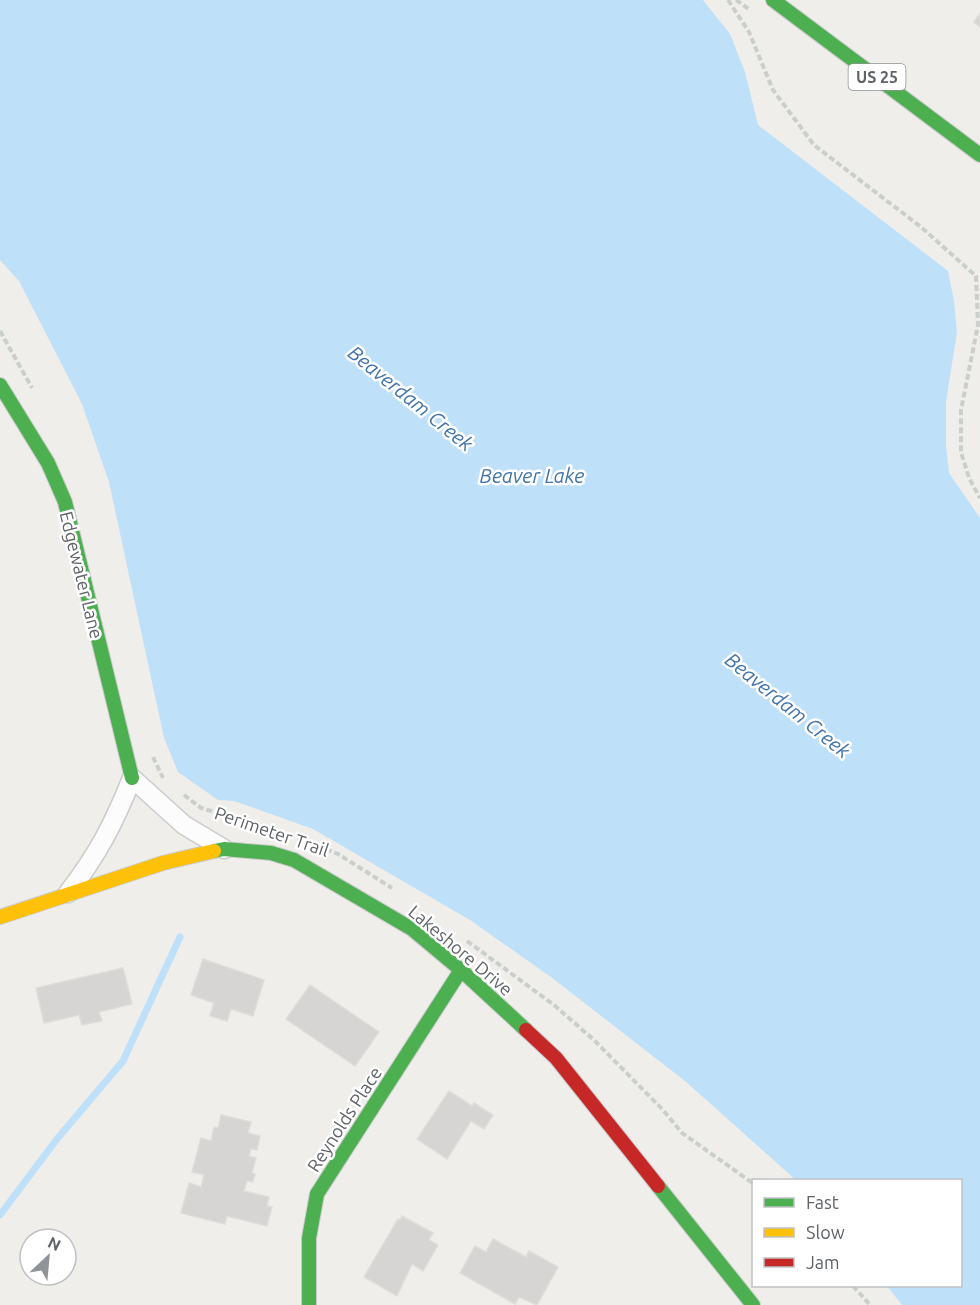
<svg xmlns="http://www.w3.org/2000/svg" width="980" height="1305" font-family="Ubuntu,sans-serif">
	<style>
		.water { fill: #bfe0f9 }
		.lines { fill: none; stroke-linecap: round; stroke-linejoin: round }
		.stream { stroke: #bfe0f9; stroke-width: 7 }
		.building { fill: #d6d5d3; stroke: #deddd9; stroke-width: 1.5 }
		.street-casing { stroke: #cbcccc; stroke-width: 21 }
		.fast-casing { stroke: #cacacb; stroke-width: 16 }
		.slow-casing { stroke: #cacacb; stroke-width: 16 }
		.jam-casing { stroke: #cacacb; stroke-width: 16 }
		.path { stroke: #cacfcc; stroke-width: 4; stroke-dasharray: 6 3; stroke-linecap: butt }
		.street { stroke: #fdfcfc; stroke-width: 18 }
		.fast { stroke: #4caf50; stroke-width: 14 }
		.slow { stroke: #ffc107; stroke-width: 14 }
		.jam { stroke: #c62828; stroke-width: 14 }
		.labels { text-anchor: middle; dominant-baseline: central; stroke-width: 5; stroke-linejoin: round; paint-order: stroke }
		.shield { fill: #fff; stroke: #8f9295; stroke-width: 1.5 }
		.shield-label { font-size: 16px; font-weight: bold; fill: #5f6368 }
		.street-label { font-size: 18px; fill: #5f6368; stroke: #fff }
		.water-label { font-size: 20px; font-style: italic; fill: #4174aa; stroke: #fff }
	</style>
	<rect width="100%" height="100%" fill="#efeeea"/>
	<!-- water -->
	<path class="water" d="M0,0H703L730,34L745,72L758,125L948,271L954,301L957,332L946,402V445L949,473L980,518V1305H902L887,1286H960V1180H796L685,1081L551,977L470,920L313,829L234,801L218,800L178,772L164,738L109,482L82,404L19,281L0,260Z"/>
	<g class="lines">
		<!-- stream -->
		<path class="stream" d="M0,1215L57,1139L123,1061L180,937"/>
	</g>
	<!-- building -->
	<path class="building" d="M980,13V27L974,22Z
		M203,959L264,980L253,1016L231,1009L227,1021L210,1016L214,1003L191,995Z
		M123,968L132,1004L99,1012L102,1021L82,1025L79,1015L44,1023L36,988Z
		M310,985L379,1032L355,1066L286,1019Z
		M449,1091L472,1106L474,1103L493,1115L484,1129L471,1121L447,1159L417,1139Z
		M221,1115L251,1122L248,1133L260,1136L257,1150L251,1149L249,1156L256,1158L252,1173L255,1174L253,1182L247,1181L244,1191L269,1197L267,1206L272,1207L267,1226L227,1216L225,1224L181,1213L189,1183L201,1187L204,1175L192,1172L201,1138L211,1141L214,1127L218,1128Z
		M402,1216L433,1233L429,1240L438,1245L423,1271L412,1264L397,1296L364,1277L398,1219L400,1220Z
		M493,1239L526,1257L529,1251L558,1267L537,1305L519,1297L515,1304L460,1273L475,1246L486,1252Z"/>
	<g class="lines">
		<!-- street casing -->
		<g class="street-casing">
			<path id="street" d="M68,893C98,854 114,823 132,778L184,825L224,849"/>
		</g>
		<!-- fast casing -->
		<g class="fast-casing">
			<path id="fast" d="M773,0L980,155
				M0,385L48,463L65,502L132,778
				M214,851L224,849L271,853L294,860L412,929L461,970L526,1030
				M658,1186L753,1305
				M309,1305V1238L317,1194L461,970"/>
		</g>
		<!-- slow casing -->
		<g class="slow-casing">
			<path id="slow" d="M0,917L163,863L214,851"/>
		</g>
		<!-- jam casing -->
		<g class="jam-casing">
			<path id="jam" d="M526,1030L556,1058L658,1186"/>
		</g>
		<!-- path -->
		<path class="path" d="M728,0L749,32L773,90L814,145L921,227L976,276L978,325L961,410V452L969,478L980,498
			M736,0L750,10
			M0,331L32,388
			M153,757L163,778
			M184,795L201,808L266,827
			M326,849L338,854L392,888
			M467,941L554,1005L594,1040L663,1110L682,1133L754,1184
			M853,1286L870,1305"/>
		<!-- street -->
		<use href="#street" class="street"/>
		<!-- fast -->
		<use href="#fast" class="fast"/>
		<!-- slow -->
		<use href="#slow" class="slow"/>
		<!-- jam -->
		<use href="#jam" class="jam"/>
	</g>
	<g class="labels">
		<!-- shield labels -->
		<rect class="shield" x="848.5" y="64" width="57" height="26" rx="4.5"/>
		<g class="shield-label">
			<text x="877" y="77">US 25</text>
		</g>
		<!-- street labels -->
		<g class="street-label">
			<text transform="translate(82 575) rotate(76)">Edgewater Lane</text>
			<text transform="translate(272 831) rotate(19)">Perimeter Trail</text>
			<text transform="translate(461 950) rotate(40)">Lakeshore Drive</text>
			<text transform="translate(344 1119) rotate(-57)">Reynolds Place</text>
		</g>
		<!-- water labels -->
		<g class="water-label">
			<text transform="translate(411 398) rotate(39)">Beaverdam Creek</text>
			<text x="532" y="475">Beaver Lake</text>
			<text transform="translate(788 705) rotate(39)">Beaverdam Creek</text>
		</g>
	</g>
	<!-- legend -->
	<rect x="752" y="1179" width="210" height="108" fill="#ffffff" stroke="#bfc1c3" stroke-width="1.5"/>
	<rect x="764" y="1198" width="30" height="9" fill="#4caf50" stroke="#bfc1c3" stroke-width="1.5"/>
	<text x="806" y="1209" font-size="18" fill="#5f6368">Fast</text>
	<rect x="764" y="1228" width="30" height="9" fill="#ffc107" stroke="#bfc1c3" stroke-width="1.5"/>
	<text x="806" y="1239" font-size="18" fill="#5f6368">Slow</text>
	<rect x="764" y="1258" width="30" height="9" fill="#c62828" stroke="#bfc1c3" stroke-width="1.5"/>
	<text x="806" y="1269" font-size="18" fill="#5f6368">Jam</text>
	<!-- north arrow -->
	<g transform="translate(48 1257) rotate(26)"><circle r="28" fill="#ffffff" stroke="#bfc1c3" stroke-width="1.5"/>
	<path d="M0-4.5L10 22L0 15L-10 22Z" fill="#919496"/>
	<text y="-9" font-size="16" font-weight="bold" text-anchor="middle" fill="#5f6368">N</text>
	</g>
</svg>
